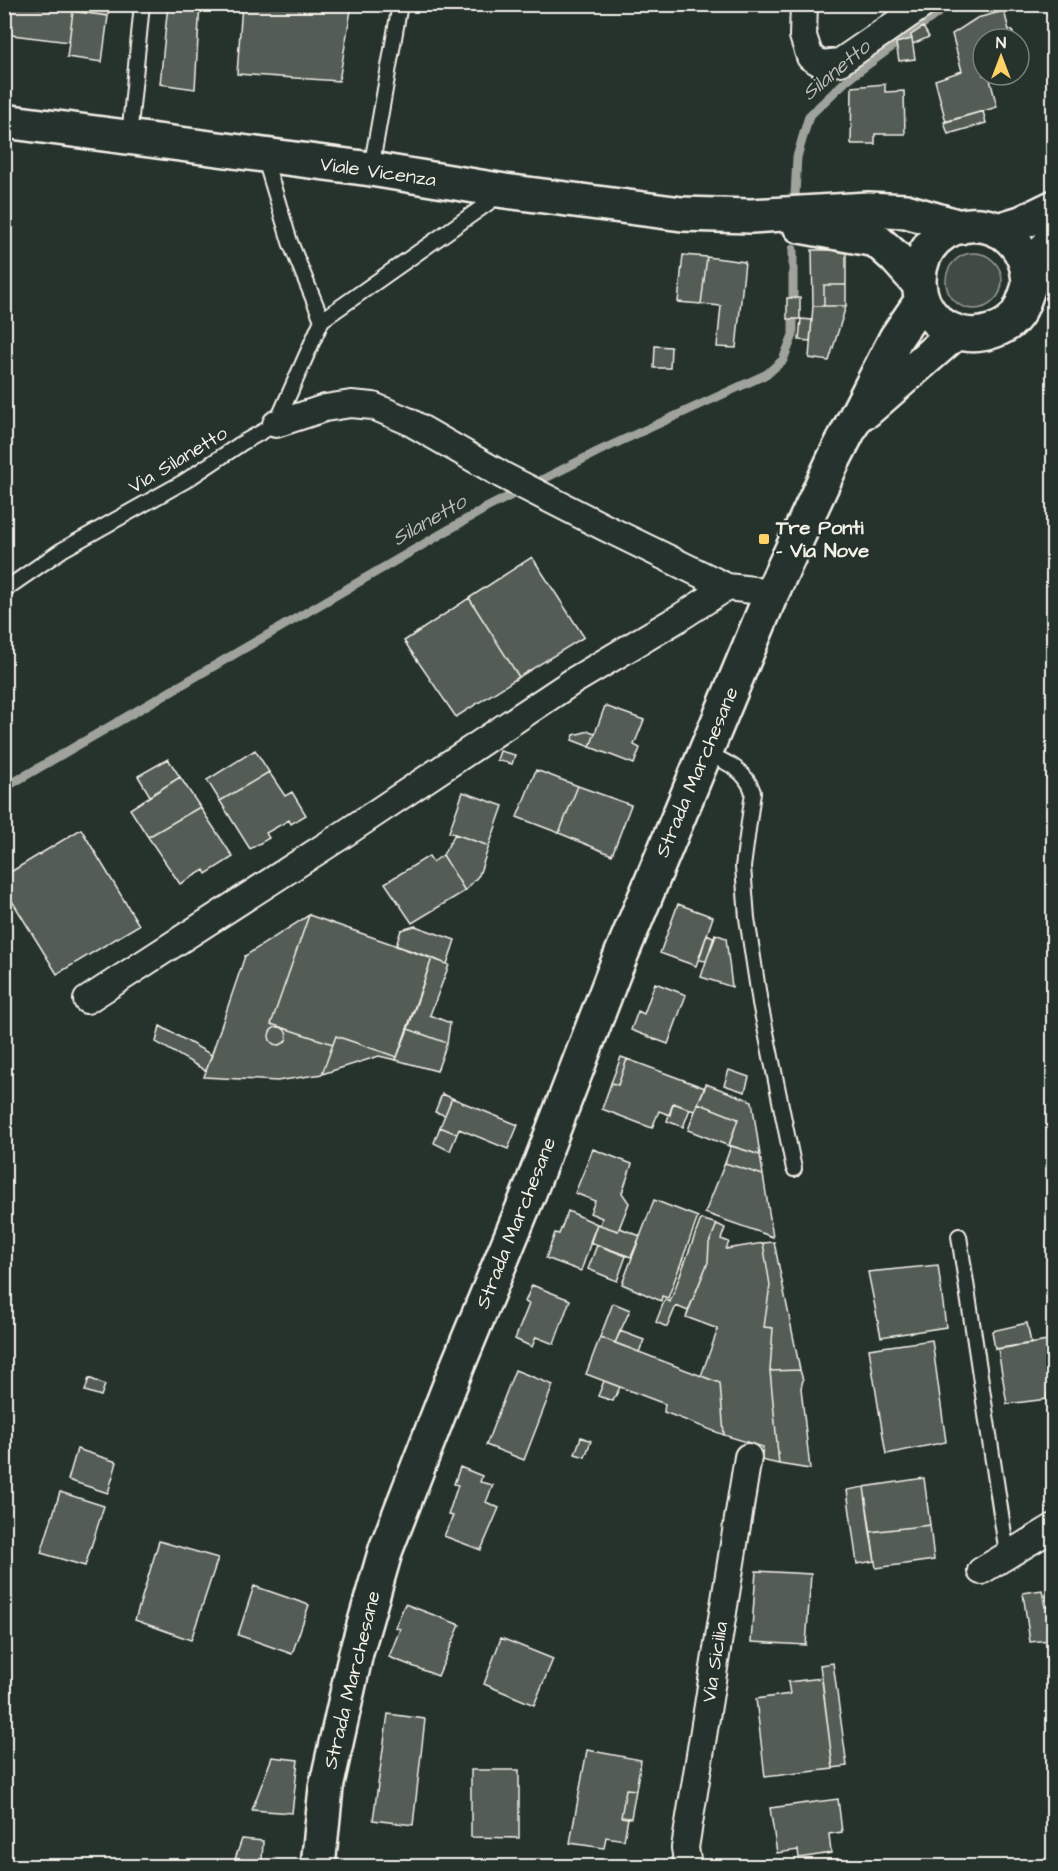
<svg xmlns="http://www.w3.org/2000/svg" width="1058" height="1871" font-family="'Architects Daughter',sans-serif">
	<style>
		.green { fill: #414b45; stroke: #9a9e96; stroke-width: 1.5 }
		.lines { fill: none; stroke-linecap: round; stroke-linejoin: round }
		.stream { stroke: #9fa39b; stroke-width: 9 }
		.building { fill: #525c55; stroke: #f4f1e8; stroke-width: 1.5 }
		.lane-casing { stroke: #f4f1e8; stroke-width: 18 }
		.street-casing { stroke: #f4f1e8; stroke-width: 30 }
		.secondary-casing { stroke: #f4f1e8; stroke-width: 38 }
		.lane { stroke: #26332d; stroke-width: 14 }
		.street { stroke: #26332d; stroke-width: 26 }
		.secondary { stroke: #26332d; stroke-width: 33 }
		.poi-dot { fill: #ffd166; stroke: #26332d; stroke-width: 2 }
		.labels { text-anchor: middle; dominant-baseline: central; stroke-width: 4.5; stroke-linejoin: round; paint-order: stroke }
		.street-label { font-size: 20px; fill: #f4f1e8; stroke: #26332d }
		.poi-label { font-size: 20px; font-weight: bold; fill: #f4f1e8; stroke: #26332d; text-anchor: start }
		.water-label { font-size: 21px; font-style: italic; fill: #bcbdb5; stroke: #26332d }
	</style>
	<rect width="100%" height="100%" fill="#26332d"/>
	<filter id="ink" filterUnits="userSpaceOnUse"><feTurbulence type="fractalNoise" baseFrequency=".0167" numOctaves="2"/><feDisplacementMap in="SourceGraphic" scale="12" xChannelSelector="R" yChannelSelector="G"/><feConvolveMatrix kernelMatrix="1 2 1 2 8 2 1 2 1" color-interpolation-filters="sRGB"/></filter>
	<g filter="url(#ink)">
		<!-- green -->
		<path class="green" d="M946 281a28 28 0 1 1 56 0a28 28 0 1 1-56 0Z"/>
		<g class="lines">
			<!-- stream -->
			<path class="stream" d="M795,195L797,157L809,116L847,80L950,4
				M4,788L486,508L599,451L767,374L783,360L793,335V249"/>
		</g>
		<!-- building -->
		<path class="building" d="M4,4L73,11L69,42L4,34Z
			M16,4H109L108,16Z
			M168,4H200L195,89L160,84Z
			M242,4H352L339,81L237,74Z
			M73,11L108,16L102,62L67,57Z
			M1004,11L1009,30H1012L1015,39H983V75H989L997,107L946,122L935,80L962,71L952,34L977,18Z
			M923,27L929,37L913,44L911,35Z
			M912,39L915,59L899,61L896,43Z
			M885,84V92L904,91L905,134H875V144H851L852,87Z
			M983,111L986,123L948,134L944,122Z
			M812,250H846V285H824V306H813Z
			M683,255L707,257L701,304L678,302Z
			M707,257L745,262L736,348L717,347L721,306L701,304Z
			M824,285H846V306H824Z
			M787,298H800V319H787Z
			M813,306H846L829,361L809,358Z
			M801,319L812,320L810,341L799,340Z
			M655,346L671,347L670,368H654Z
			M532,557L584,637L519,677L469,598Z
			M469,598L519,677L456,717L404,641Z
			M605,706L644,720L634,745L640,748L634,764L590,747Z
			M589,731L595,733L590,747L572,740L574,735Z
			M255,750L269,772L220,801L207,780Z
			M500,751L515,755L512,764L497,760Z
			M168,759L180,777L150,796L138,776Z
			M536,770L578,786L559,833L517,817Z
			M269,772L285,796L292,792L306,815L291,824L289,820L266,833L269,838L250,849L220,801Z
			M180,777L200,807L148,837L130,809Z
			M578,786L631,805L612,855L559,833Z
			M463,792L503,806L489,846L449,832Z
			M200,807L233,857L206,874L204,870L180,884L148,837Z
			M81,829L139,925L57,974L4,888V876Z
			M455,834L489,846L479,875L465,891L443,855Z
			M443,855L465,891L412,923L385,883L429,856L433,862Z
			M678,904L713,917L696,966L660,953Z
			M309,915L271,1024L333,1044L322,1074L277,1081L204,1077L245,956Z
			M309,915L432,958L397,1057L336,1036L333,1044L271,1024Z
			M415,926L455,940L447,964L396,946L401,930Z
			M707,934L715,938L706,961L699,960Z
			M715,934L726,938L732,987L701,977Z
			M432,958L449,965L430,1015L450,1023L447,1043L408,1029Z
			M655,983L686,995L668,1044L631,1030L638,1011L644,1014Z
			M160,1026L212,1055L206,1071L156,1042Z
			M269 1036a9 9 0 1 1 18 0a9 9 0 1 1-18 0Z
			M408,1029L447,1043L437,1071L396,1060Z
			M336,1036L397,1057L396,1060L379,1056L322,1074Z
			M621,1057L627,1059L618,1085L611,1083Z
			M627,1059L705,1088L694,1111L673,1103L670,1115L659,1111L652,1128L602,1109L611,1083L618,1085Z
			M729,1070L749,1077L745,1092L724,1085Z
			M706,1084L752,1101L760,1155L729,1145L738,1119L698,1103Z
			M442,1094L452,1098L445,1115L435,1112Z
			M452,1098L518,1125L508,1149L459,1129L457,1134L440,1127Z
			M673,1103L690,1109L683,1127L667,1121Z
			M698,1103L738,1119L729,1146L688,1130Z
			M440,1127L457,1134L450,1151L434,1143Z
			M731,1146L760,1155L763,1175L725,1163Z
			M593,1149L632,1164L622,1193L629,1203L618,1231L600,1225L602,1218L590,1213L595,1201L575,1193Z
			M725,1163L763,1175L773,1237L705,1213Z
			M654,1200L698,1217L668,1298L662,1296L661,1301L622,1284Z
			M568,1211L597,1224L581,1271L546,1258L555,1233L559,1234Z
			M701,1219L717,1224L709,1243L708,1262L688,1311L676,1306L667,1327L656,1322L665,1299L670,1302Z
			M597,1224L618,1231L620,1228L640,1236L631,1257L590,1242Z
			M717,1224L725,1228L721,1239L729,1242L726,1249L763,1243L770,1285L764,1327L773,1328L770,1371L779,1464L761,1460L763,1447L724,1435L720,1383L701,1376L718,1329L686,1317L708,1262L709,1243Z
			M774,1242L800,1370L770,1371L773,1328L764,1327L770,1285L763,1243Z
			M597,1245L626,1256L617,1281L588,1269Z
			M938,1265L946,1327L881,1337L868,1272Z
			M532,1285L570,1300L554,1344L536,1337L532,1347L515,1339L529,1304L525,1302Z
			M613,1303L630,1310L615,1343L600,1337Z
			M1027,1323L1031,1343L995,1349L992,1331Z
			M620,1331L644,1340L639,1352L615,1343Z
			M600,1337L720,1383L724,1435L664,1412L665,1404L586,1374Z
			M932,1340L946,1442L886,1454L869,1349Z
			M1054,1340V1394H1047V1399L1007,1404L998,1349Z
			M515,1370L553,1385L524,1460L486,1445Z
			M800,1370L803,1380L801,1388L810,1469L779,1464L770,1371Z
			M89,1378L105,1385L101,1396L85,1391Z
			M604,1381L620,1387L613,1401L598,1396Z
			M581,1437L591,1441L585,1457L575,1454Z
			M77,1449L117,1462L108,1493L68,1480Z
			M460,1467L482,1476L480,1482L493,1485L486,1502L499,1508L481,1550L444,1536L453,1516L448,1515L458,1485L454,1484Z
			M924,1478L930,1525L870,1532L864,1487Z
			M864,1487L875,1561L857,1564L847,1490Z
			M60,1492L104,1506L85,1566L41,1553Z
			M930,1525L934,1560L876,1568L870,1532Z
			M159,1541L218,1558L191,1640L135,1620Z
			M756,1571L811,1574L806,1645L751,1642Z
			M254,1586L309,1605L292,1654L238,1635Z
			M1042,1590L1045,1607L1054,1605V1633L1049,1634L1050,1640L1030,1642L1023,1593Z
			M405,1604L460,1625L438,1676L389,1657L400,1629L395,1627Z
			M501,1638L553,1659L534,1705L484,1684Z
			M833,1663L847,1766L833,1768L820,1665Z
			M822,1678L833,1769L765,1777L756,1699L790,1694L788,1682Z
			M388,1714L425,1719L413,1825L373,1820Z
			M587,1750L641,1760L636,1790L626,1789L621,1817L628,1818L624,1840L606,1837L604,1848L570,1843Z
			M272,1757L298,1760L292,1813L252,1810Z
			M471,1770H519V1838L471,1837Z
			M626,1789L636,1790L631,1818L621,1817Z
			M838,1799L842,1832L829,1834L831,1853L799,1858L798,1850L777,1853L770,1808Z
			M242,1839L263,1841L262,1861L235,1859Z
			M235,1859L276,1862V1866H235Z"/>
		<g class="lines">
			<!-- lane casing -->
			<g class="lane-casing">
				<path id="lane" d="M129,138L142,4
					M264,156L290,242L322,320
					M371,169L400,4
					M4,590L62,550L185,481L242,443L276,424L322,320L501,194
					M706,753C726,762 745,769 753,792L743,867L747,918L760,1003L794,1169
					M959,1236L1007,1554"/>
			</g>
			<!-- street casing -->
			<g class="street-casing">
				<path id="street" d="M804,4L803,36L810,57L822,64L840,62L924,4
					M276,424L325,408L351,404L373,406L408,421L504,476L604,527L727,587
					M87,1000L341,836L575,680L679,618L727,587L753,590L770,597
					M981,1571L1054,1527
					M688,1866L685,1848L748,1457"/>
			</g>
			<!-- secondary casing -->
			<g class="secondary-casing">
				<path id="secondary" d="M4,121L371,169L505,191L682,214L751,216L868,209L906,211L960,227
					M800,226L876,240L895,257L919,284
					M998,230L1021,223L1054,207
					M1029,284C1026,202 919,209 919,281C919,296 926,311 937,321C953,335 974,338 993,331C1020,322 1022,305 1030,283C1036,267 1043,251 1054,238
					M866,411L956,332
					M318,1866L326,1788L356,1653L386,1549L453,1377L529,1193L614,972L770,597L834,459L896,338L922,300"/>
			</g>
			<!-- lane -->
			<use href="#lane" class="lane"/>
			<!-- street -->
			<use href="#street" class="street"/>
			<!-- secondary -->
			<use href="#secondary" class="secondary"/>
		</g>
	</g>
	<!-- markers -->
	<rect class="poi-dot" x="758" y="533" width="12" height="12" rx="3"/>
	<g class="labels">
		<!-- street labels -->
		<g class="street-label">
			<text transform="translate(378 172) rotate(8)">Viale Vicenza</text>
			<text transform="translate(178 460) rotate(-31)">Via Silanetto</text>
			<text transform="translate(697 772) rotate(-67)">Strada Marchesane</text>
			<text transform="translate(516 1223) rotate(-68)">Strada Marchesane</text>
			<text transform="translate(715 1662) rotate(-81)">Via Sicilia</text>
			<text transform="translate(352 1680) rotate(-76)">Strada Marchesane</text>
		</g>
		<!-- poi labels -->
		<g class="poi-label">
			<text x="776" y="528">Tre Ponti<tspan x="776" dy="23">- Via Nove</tspan></text>
		</g>
		<!-- water labels -->
		<g class="water-label">
			<text transform="translate(836 70) rotate(-40)">Silanetto</text>
			<text transform="translate(429 520) rotate(-30)">Silanetto</text>
		</g>
	</g>
	<!-- margin -->
	<rect width="1058" height="1871" fill="none" stroke="#26332d" stroke-width="24"/>
	<rect x="12" y="12" width="1034" height="1847" fill="none" stroke="#f4f1e8" stroke-width="2" filter="url(#ink)"/>
	<!-- north arrow -->
	<g transform="translate(1001 57)"><circle r="28" fill="#26332d" stroke="#787f78" stroke-width="1.5"/>
	<path d="M0-4.5L10 22L0 15L-10 22Z" fill="#ffd166"/>
	<text y="-9" font-size="16" font-weight="bold" text-anchor="middle" fill="#f4f1e8">N</text>
	</g>
</svg>
